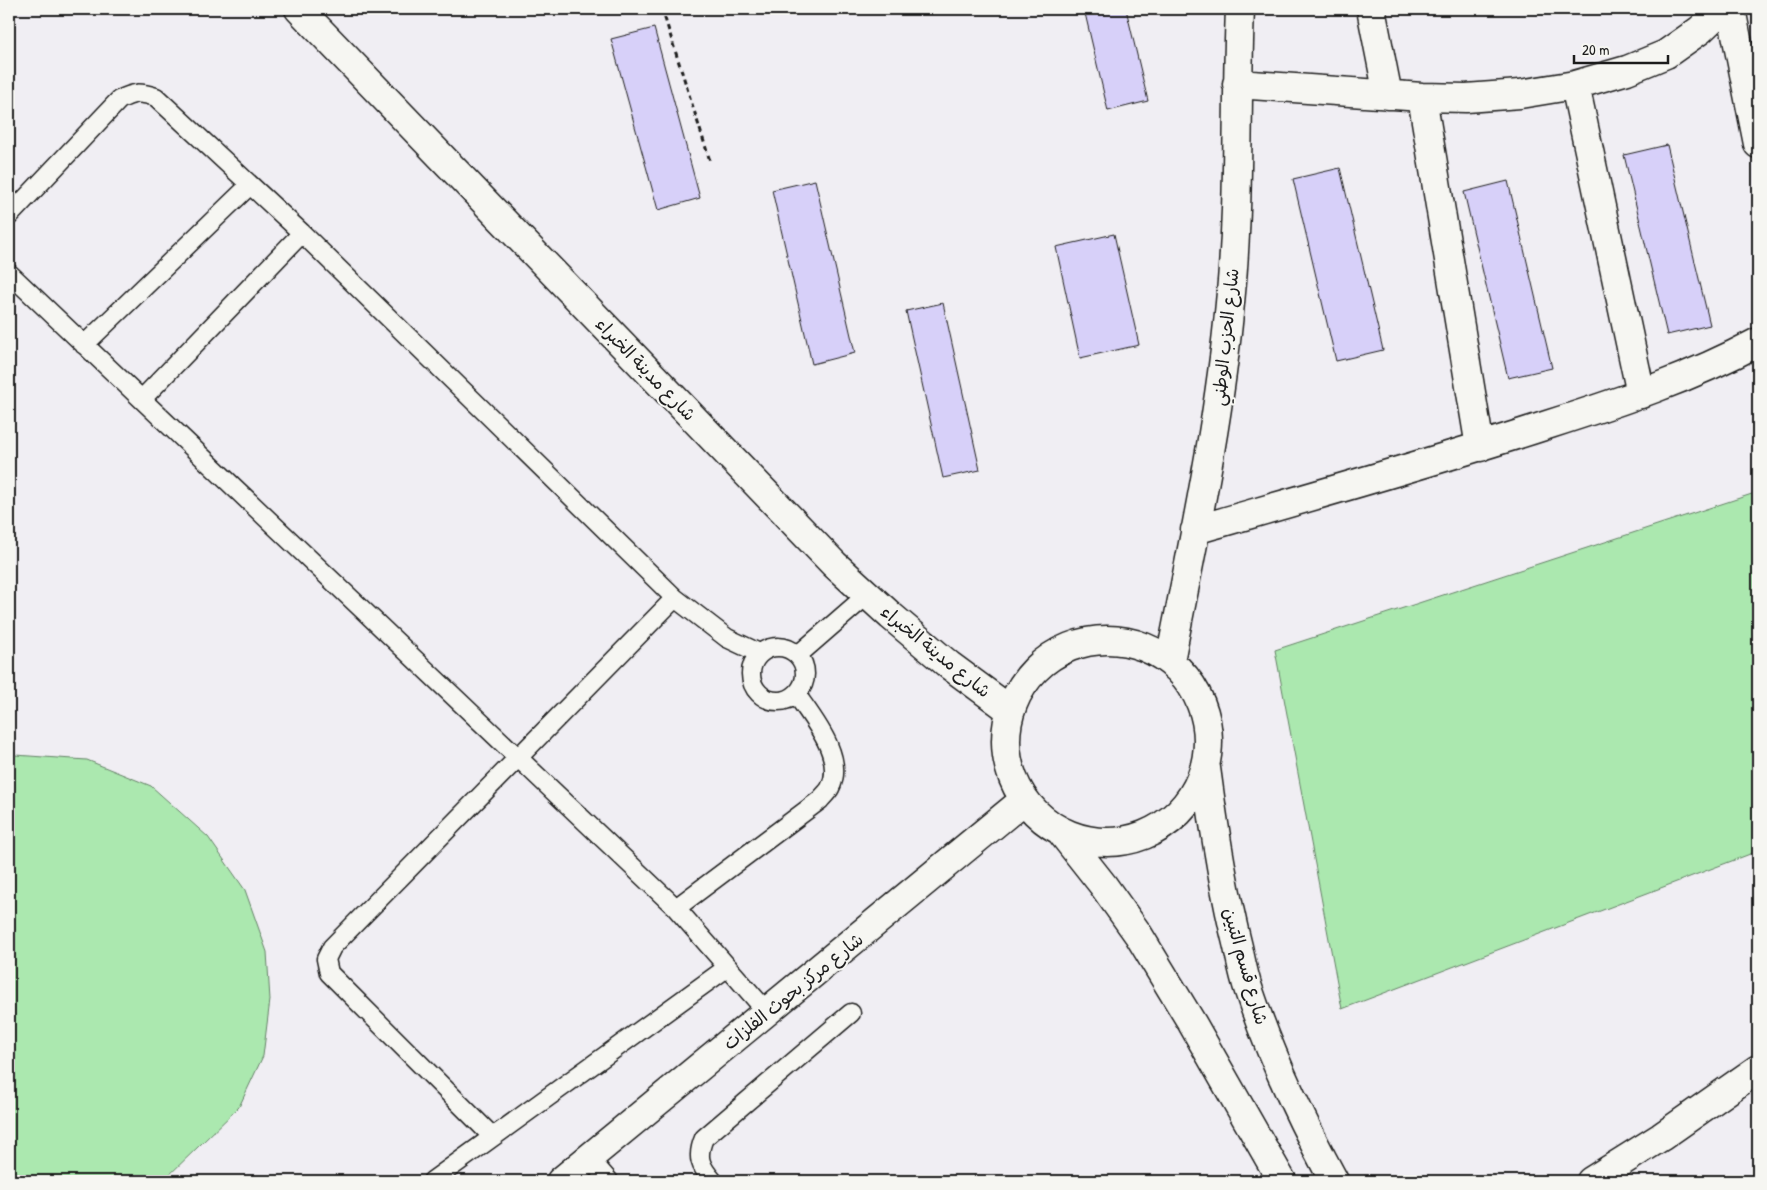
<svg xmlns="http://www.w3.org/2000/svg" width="1767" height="1190" font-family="'Patrick Hand','Playpen Sans Arabic',sans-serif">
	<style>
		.green { fill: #abe8af; stroke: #648266 }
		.building { fill: #d7d0f9; stroke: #1c1c1c }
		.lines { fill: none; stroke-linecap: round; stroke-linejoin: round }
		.lane-casing { stroke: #1c1c1c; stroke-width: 21 }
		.street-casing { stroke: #1c1c1c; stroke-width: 31 }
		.path { stroke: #1c1c1c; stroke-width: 3; stroke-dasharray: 5 4; stroke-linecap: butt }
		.lane { stroke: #f6f6f2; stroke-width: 18 }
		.street { stroke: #f6f6f2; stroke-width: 28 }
		.labels { text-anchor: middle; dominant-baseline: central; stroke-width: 4; stroke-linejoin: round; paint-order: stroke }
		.street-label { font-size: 18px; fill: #1c1c1c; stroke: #f6f6f2 }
	</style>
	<rect width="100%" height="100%" fill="#f0eef3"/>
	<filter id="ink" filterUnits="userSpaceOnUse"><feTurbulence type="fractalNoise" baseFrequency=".02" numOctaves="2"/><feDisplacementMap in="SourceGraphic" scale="10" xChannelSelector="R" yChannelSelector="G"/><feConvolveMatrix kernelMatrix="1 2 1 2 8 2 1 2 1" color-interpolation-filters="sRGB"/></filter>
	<g filter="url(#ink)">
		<!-- green -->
		<path class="green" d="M1758,492V851L1342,1009L1275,650Z
			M15,755L87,760L151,786L208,837L245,890L267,952L270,1000L263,1056L239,1107L163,1181H9V756Z"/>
		<!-- building -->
		<path class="building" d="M1084,9H1126L1148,101L1108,111Z
			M654,28L700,198L658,210L611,39Z
			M1667,145L1710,325L1667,335L1624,155Z
			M1340,168L1383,350L1336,361L1293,179Z
			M815,180L855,353L812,364L772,190Z
			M1508,181L1552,368L1508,378L1464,192Z
			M1114,234L1139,345L1080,358L1056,247Z
			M943,303L980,470L943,478L906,311Z"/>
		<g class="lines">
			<!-- lane casing -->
			<g class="lane-casing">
				<path id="lane" d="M9,216L119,100C134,92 140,92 156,97L302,233L675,598L727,638L759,653
					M9,273L676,908L767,1012
					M84,345L250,185
					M142,399L302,233
					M751 674a27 27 0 1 1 54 0a27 27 0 1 1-54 0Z
					M798,655L867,595
					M676,908L820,800C823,796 828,792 830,788C846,757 812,718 796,694
					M493,1137L329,973L326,959L332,947L675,598
					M589,1158L609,1181
					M432,1181L728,967
					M713,1181C700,1166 696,1157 704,1138L851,1013"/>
			</g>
			<!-- street casing -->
			<g class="street-casing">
				<path id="street" d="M299,9L834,564L891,616L949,665L1010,710
					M1371,9L1388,95
					M1731,9L1758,144
					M1237,84L1422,97L1466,98L1520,94L1575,85L1627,70L1666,54L1700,30L1722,9
					M1575,85L1641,394
					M1422,97L1480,447
					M1195,530C1313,496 1431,463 1547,425C1619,402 1691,378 1758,342
					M1006 741a101 101 0 1 1 202 0a101 101 0 1 1-202 0Z
					M1170,661C1193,542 1219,424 1230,303C1240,205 1236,107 1240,9
					M1206,768C1214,828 1223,888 1238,947C1241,961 1244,977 1249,991C1271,1057 1301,1120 1334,1181
					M1062,833L1103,885L1138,934L1192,1023L1282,1181
					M561,1181L1024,800
					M1591,1181L1661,1137L1758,1069"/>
			</g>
			<!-- path -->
			<path class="path" d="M662,9L710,161"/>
			<!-- lane -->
			<use href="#lane" class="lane"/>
			<!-- street -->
			<use href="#street" class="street"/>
		</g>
	</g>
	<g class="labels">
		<!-- street labels -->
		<g class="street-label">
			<text transform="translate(1225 337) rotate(-84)">شارع الحزب الوطني</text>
			<text transform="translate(646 369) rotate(46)">شارع مدينة الخبراء</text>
			<text transform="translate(936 651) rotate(39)">شارع مدينة الخبراء</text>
			<text transform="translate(1246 966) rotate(74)">شارع قسم التبين</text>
			<text transform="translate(793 991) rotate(-39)">شارع مركز بحوث الفلزات</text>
		</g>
	</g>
	<!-- margin -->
	<rect width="1767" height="1190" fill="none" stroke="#f6f6f2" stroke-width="30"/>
	<rect x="15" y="15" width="1737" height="1160" fill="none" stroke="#1c1c1c" stroke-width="2" filter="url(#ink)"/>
	<!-- scale -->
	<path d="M1574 55v8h94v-8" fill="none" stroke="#1c1c1c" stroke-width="2.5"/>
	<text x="1582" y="55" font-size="15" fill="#1c1c1c" stroke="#f6f6f2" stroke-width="4" paint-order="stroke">20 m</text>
</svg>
